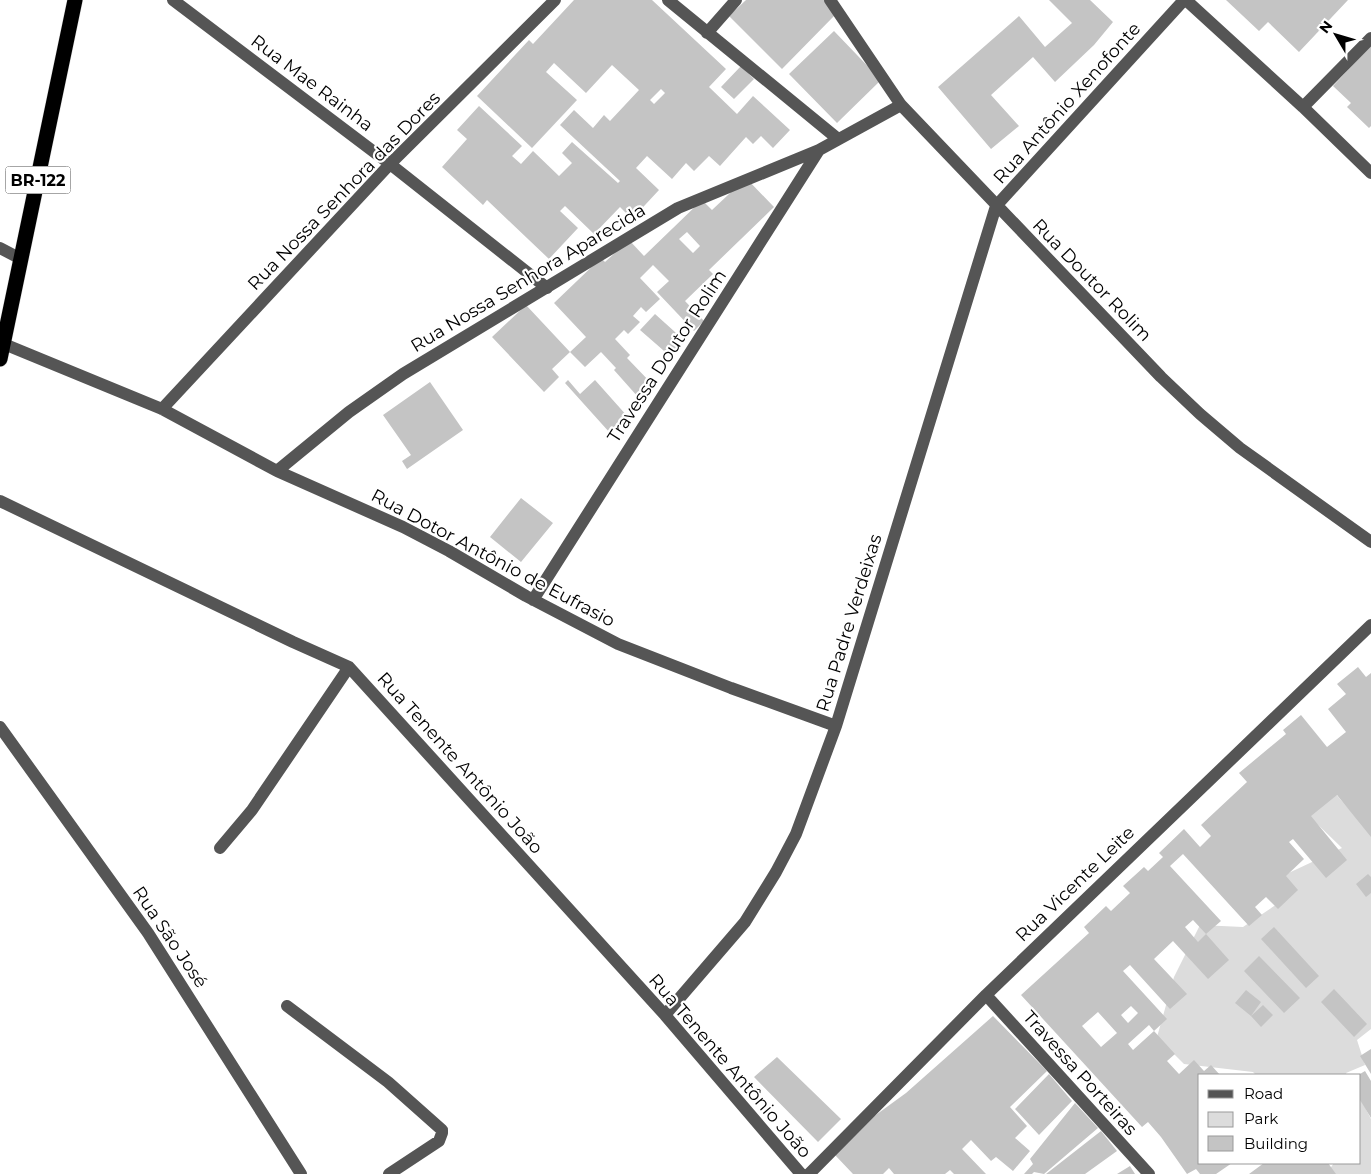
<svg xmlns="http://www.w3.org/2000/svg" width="1371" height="1174" font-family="Montserrat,sans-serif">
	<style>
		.green { fill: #dcdcdc }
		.building { fill: #c4c4c4; fill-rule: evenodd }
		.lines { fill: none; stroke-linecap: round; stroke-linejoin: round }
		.highway-casing { stroke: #dbdbdb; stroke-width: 16 }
		.minor { stroke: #555; stroke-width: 12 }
		.highway { stroke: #000; stroke-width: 15 }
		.labels { text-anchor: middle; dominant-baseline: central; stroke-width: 4.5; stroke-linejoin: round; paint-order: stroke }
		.shield { fill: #fff; stroke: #4c4c4c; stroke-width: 1 }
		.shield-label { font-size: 16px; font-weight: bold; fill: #000 }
		.street-label { font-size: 18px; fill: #000; stroke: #fff }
	</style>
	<rect width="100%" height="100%" fill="#fff"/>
	<!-- green -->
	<path class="green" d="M1333,791L1371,834V1029L1357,1040L1365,1065L1346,1073L1347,1075H1256L1253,1072L1184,1064L1157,1037L1174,977L1200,925L1243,927L1277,904L1280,877L1342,848L1308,815Z
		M1360,1098L1371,1119V1174H1326L1334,1163H1360Z"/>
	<!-- building -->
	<path class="building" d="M574,0H652L726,69L709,87L737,114L753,96L790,130L773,148L761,136L753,144L746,137L720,166L709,156L694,171L686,163L672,179L647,156L636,168L659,190L632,219L620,207L594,234L565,206L560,211L578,228L549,259L487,200L483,205L442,167L467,139L457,130L479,106L522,146L512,156L521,164L533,151L559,176L572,163L562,153L572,142L618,183L620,181L560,125L574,110L593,128L604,115L610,121L639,90L612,65L586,93L554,63L546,72L577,100L532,148L477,96L529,40L533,44ZM661,89L665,93L654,104L650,100Z
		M746,0H826L834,16L782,69L729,16Z
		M1049,0H1090L1113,22L1094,45L1055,82L1033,57L991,95L1019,126L991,149L938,87L1019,16L1045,47L1072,23Z
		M1226,0H1348L1299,52L1268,22L1259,31Z
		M834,31L881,80L837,123L789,74Z
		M1371,45V126L1369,128L1347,107L1351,103L1333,86Z
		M741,66L754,79L734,99L721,87Z
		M746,178L774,207L709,270L713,274L685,301L704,321L694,331L657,292L669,281L653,265L640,278L660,299L646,312L641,307L633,316L640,322L628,334L624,330L615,339L630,355L627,358L652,384L638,397L614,370L616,368L601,352L585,367L570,352L552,369L559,377L544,392L492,337L526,305L570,352L586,337L554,303L601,258L605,262L629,240L644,256L702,200L712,210ZM687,232L700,246L693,253L679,239Z
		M655,314L685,341L671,357L640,330Z
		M568,380L580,394L595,380L628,417L610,433L565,383Z
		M430,382L463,430L407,469L402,461L411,455L383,415Z
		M521,498L553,523L521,562L490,537Z
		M1358,667L1366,677L1371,673V837L1337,795L1311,816L1347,860L1326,878L1293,839L1289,842L1304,859L1286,876L1298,890L1278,909L1266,897L1255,907L1262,915L1249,926L1183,854L1170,866L1221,921L1206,934L1229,960L1208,979L1173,941L1154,959L1187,994L1170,1009L1130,965L1123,971L1167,1019L1154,1031L1149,1025L1128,1044L1133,1050L1154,1031L1175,1054L1167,1061L1179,1074L1194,1060L1204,1071L1211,1065L1220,1075H1200V1163H1232L1216,1174H1200L1196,1169L1187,1174L1161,1137L1148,1122L1142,1127L1021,995L1089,933L1084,927L1106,906L1111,911L1130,893L1123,886L1144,867L1148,871L1163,857L1159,853L1184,829L1200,847L1211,836L1201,825L1247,782L1239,773L1286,734L1283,730L1301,715L1327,747L1346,732L1328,709L1346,694L1337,684ZM1193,920L1206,934L1198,942L1185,927ZM1131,1006L1138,1013L1128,1023L1121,1015ZM1098,1012L1117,1033L1101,1047L1082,1026Z
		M1368,874L1371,877V893L1366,897L1356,884Z
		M1274,927L1319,976L1306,988L1261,939Z
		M1259,956L1300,998L1284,1013L1244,971Z
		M1334,989L1367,1024L1354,1037L1321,1002Z
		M1246,990L1261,1002L1251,1016L1235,1003Z
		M1263,1005L1273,1015L1261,1027L1251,1016Z
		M993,1016L1047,1071L1010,1107L1027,1126L1015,1138L1030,1151L1013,1171L996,1157L991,1161L971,1140L962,1149L986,1174H954L950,1170L945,1174H894L889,1168L883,1174H853L835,1155L873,1117L906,1093Z
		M1371,1049V1074L1360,1056Z
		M777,1057L841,1119L818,1142L754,1077Z
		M1365,1071L1371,1081V1118L1360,1100V1074Z
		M1049,1074L1072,1101L1039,1135L1015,1109Z
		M1075,1103L1098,1128L1044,1174L1034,1172L1032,1174H1024L1033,1164L1030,1159Z
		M1101,1131L1117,1151L1085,1174H1046Z
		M1264,1163H1328L1336,1174H1249Z
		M1130,1166L1135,1174H1117Z"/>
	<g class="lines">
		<!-- highway casing -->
		<g class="highway-casing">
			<path id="highway" d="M0,359L75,0"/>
		</g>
		<!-- minor -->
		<path class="minor" d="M173,0L390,164L547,288
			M668,0L838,139
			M830,0L901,105L1161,377L1200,414L1240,448L1371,542
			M1186,0L1303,107L1371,173
			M707,33L736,0
			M1303,107L1371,38
			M0,248L21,259
			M4,344L162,409L277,471L403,527L449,551L526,596L618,644L731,688L836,726
			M162,409L390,164L555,0
			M277,471L349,412L403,374L678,208L819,150
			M0,501L293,642L349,667L665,1015L801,1174
			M533,600L819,150L901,105
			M0,727L148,933L301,1174
			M220,848L252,810L349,667
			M986,995L1149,1174
			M287,1006L388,1082L442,1130V1133L439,1141L389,1174
			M665,1015L745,922L776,872L796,834L836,726L996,206L1184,0
			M809,1174L986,995L1371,625"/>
		<!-- highway -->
		<use href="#highway" class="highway"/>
	</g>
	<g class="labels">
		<!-- shield labels -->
		<rect class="shield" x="5.5" y="166.5" width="65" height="27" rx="4"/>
		<g class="shield-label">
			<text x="38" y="180">BR-122</text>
		</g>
		<!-- street labels -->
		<g class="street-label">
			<text transform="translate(312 83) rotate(37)">Rua Mae Rainha</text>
			<text transform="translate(1067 103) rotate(-48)">Rua Antônio Xenofonte</text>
			<text transform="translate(344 191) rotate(-46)">Rua Nossa Senhora das Dores</text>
			<text transform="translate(528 278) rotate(-31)">Rua Nossa Senhora Aparecida</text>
			<text transform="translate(1092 280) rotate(46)">Rua Doutor Rolim</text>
			<text transform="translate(667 356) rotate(-57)">Travessa Doutor Rolim</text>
			<text transform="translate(493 558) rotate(28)">Rua Dotor Antônio de Eufrasio</text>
			<text transform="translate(849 623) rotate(-73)">Rua Padre Verdeixas</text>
			<text transform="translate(460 763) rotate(48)">Rua Tenente Antônio João</text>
			<text transform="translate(1075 884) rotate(-44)">Rua Vicente Leite</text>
			<text transform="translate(170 937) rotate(56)">Rua São José</text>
			<text transform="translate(730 1066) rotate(49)">Rua Tenente Antônio João</text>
			<text transform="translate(1080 1073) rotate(48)">Travessa Porteiras</text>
		</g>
	</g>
	<!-- legend -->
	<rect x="1198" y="1074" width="162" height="90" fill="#ffffff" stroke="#999999"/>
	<rect x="1208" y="1090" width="25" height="8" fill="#555555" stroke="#999999"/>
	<text x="1244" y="1099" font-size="15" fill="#000000">Road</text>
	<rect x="1208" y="1112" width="25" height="15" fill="#dcdcdc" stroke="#999999"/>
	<text x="1244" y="1124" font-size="15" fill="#000000">Park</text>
	<rect x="1208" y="1136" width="25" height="15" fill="#c4c4c4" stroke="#999999"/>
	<text x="1244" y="1149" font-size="15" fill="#000000">Building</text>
	<!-- north arrow -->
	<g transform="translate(1336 35) rotate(308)" stroke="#ffffff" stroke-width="4" paint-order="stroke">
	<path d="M0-4L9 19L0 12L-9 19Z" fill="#000000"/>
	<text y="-8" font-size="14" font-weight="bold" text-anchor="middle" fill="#000000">N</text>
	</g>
</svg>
